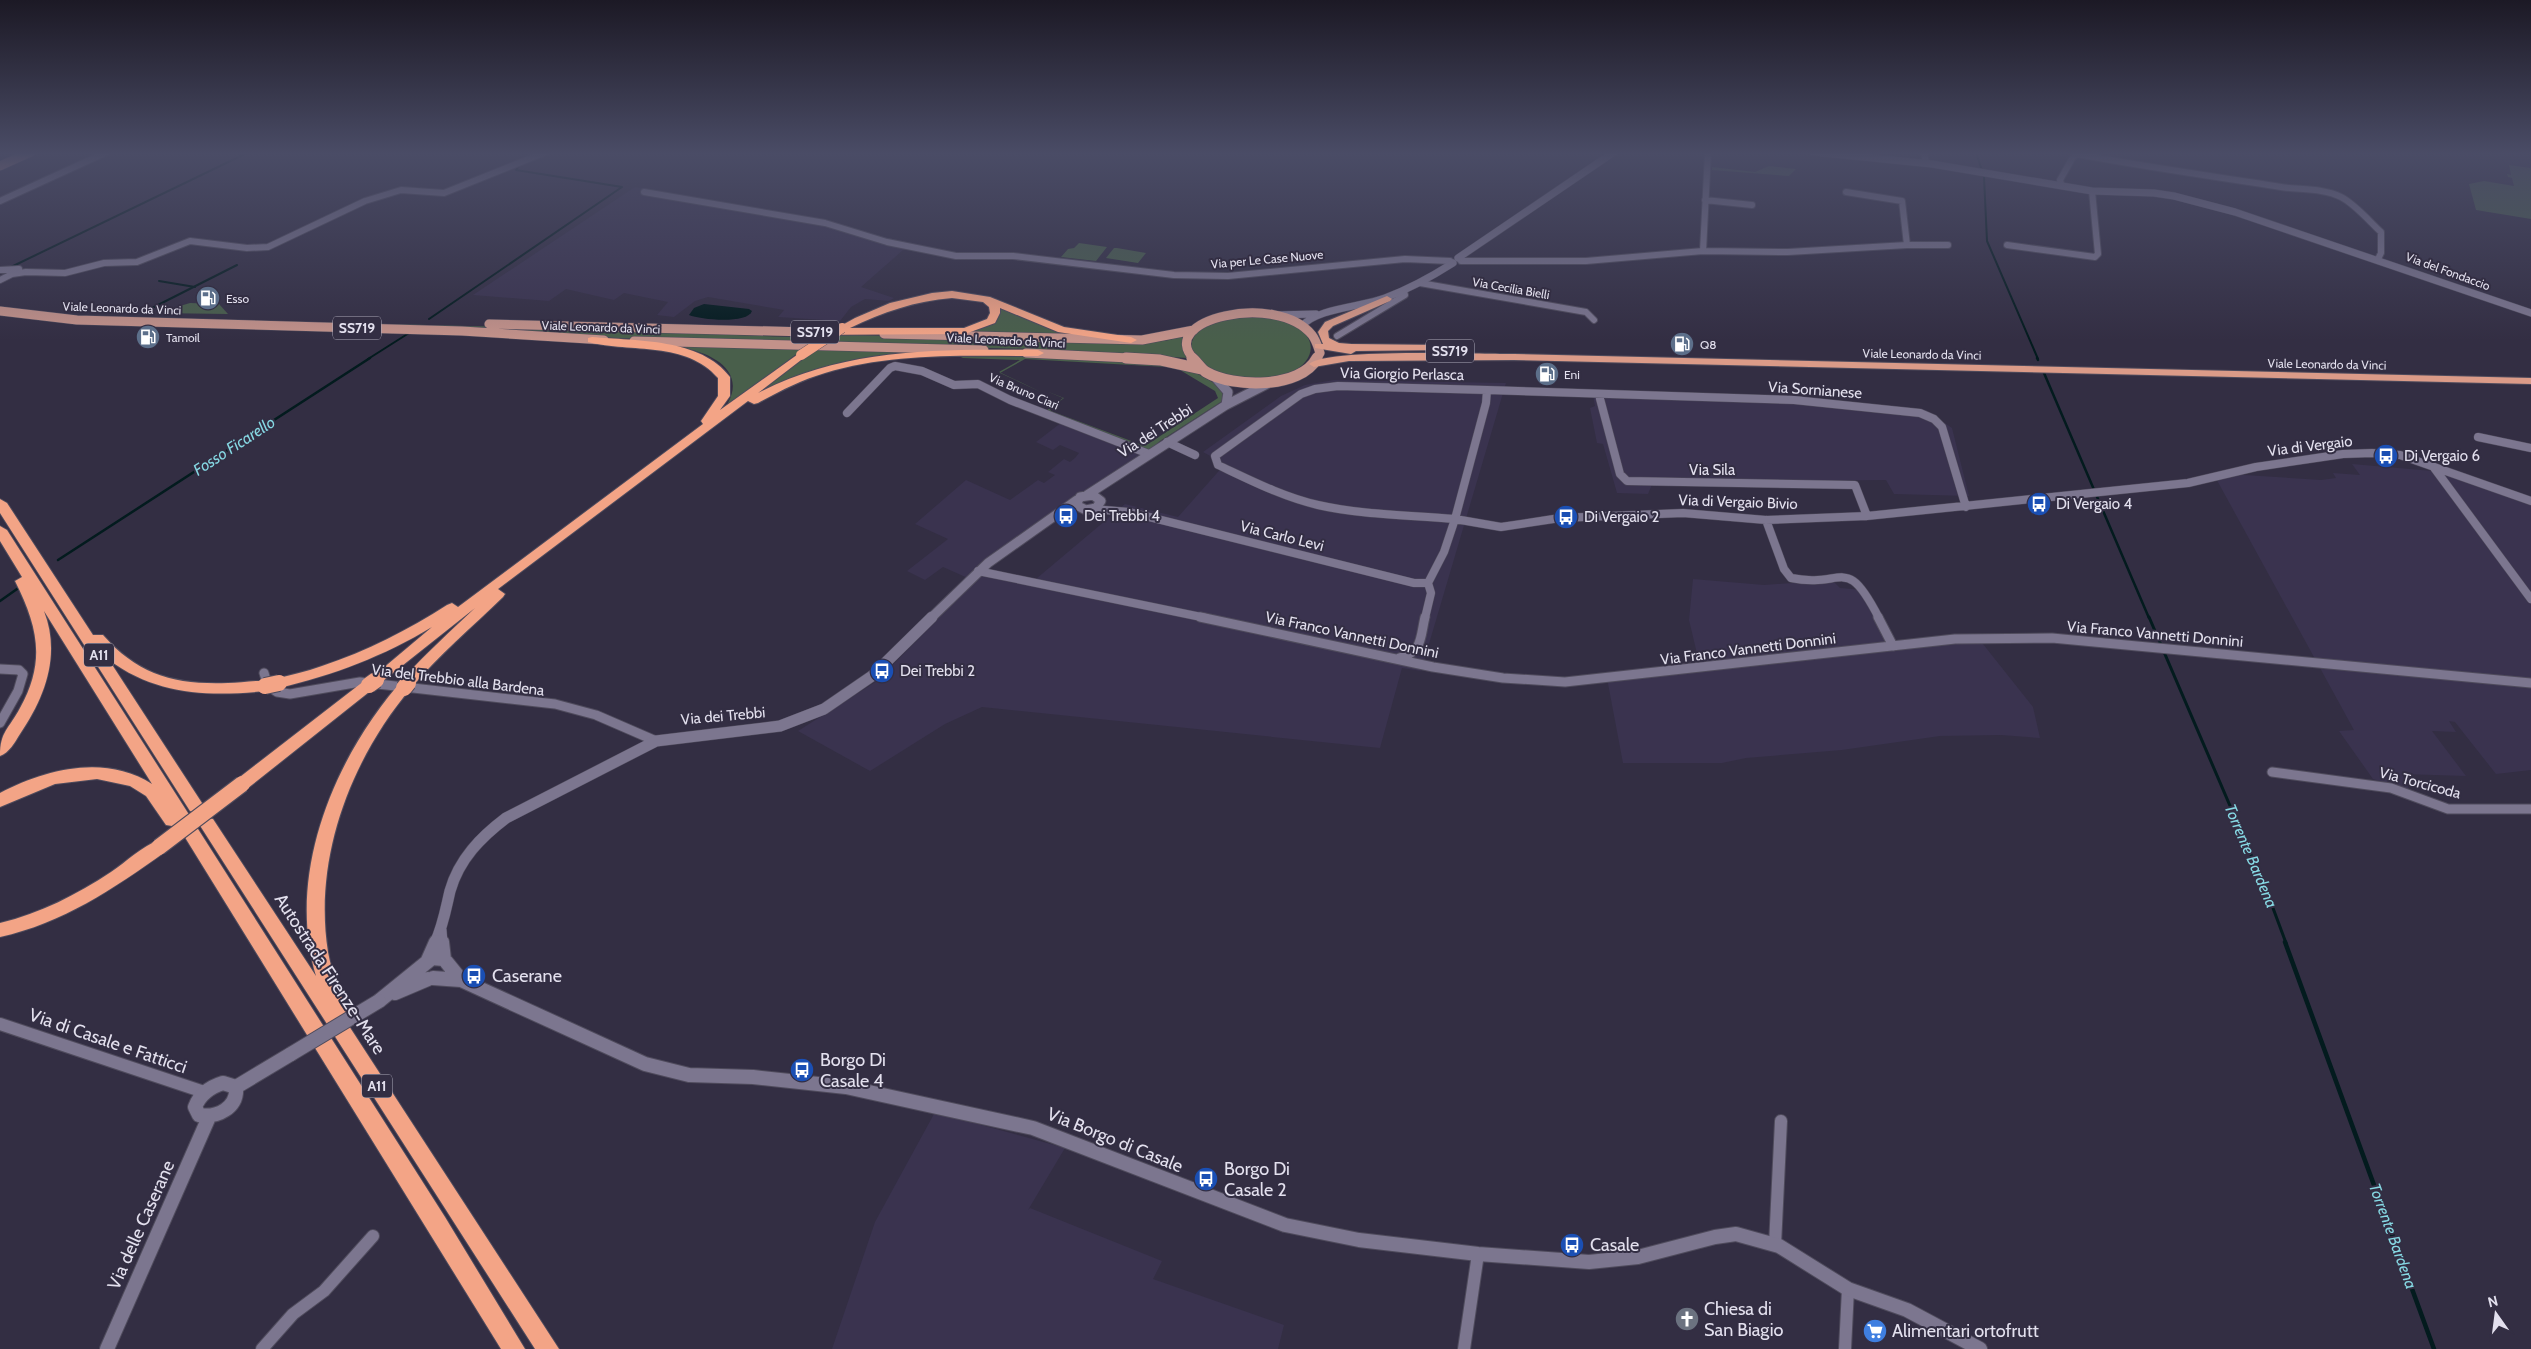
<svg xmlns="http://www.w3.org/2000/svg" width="2531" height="1349" font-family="Cabin,sans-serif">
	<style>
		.built { fill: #3a334f }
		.green { fill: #495f4b; fill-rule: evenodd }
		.water { fill: #031b1e }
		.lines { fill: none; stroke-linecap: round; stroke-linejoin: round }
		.stream-far3 { stroke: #031b1e; stroke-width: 2 }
		.stream-far2 { stroke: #031b1e; stroke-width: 2.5 }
		.stream-far1 { stroke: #031b1e; stroke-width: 3 }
		.stream { stroke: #031b1e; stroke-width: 4.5 }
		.minor-far3-casing { stroke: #4f4b5c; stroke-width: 8 }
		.minor-far2-casing { stroke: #4f4b5c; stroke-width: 9 }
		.minor-far1-casing { stroke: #4f4b5c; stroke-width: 11 }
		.minor-casing { stroke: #4f4b5c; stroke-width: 14 }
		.tertiary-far3-casing { stroke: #4f4b5c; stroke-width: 8 }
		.tertiary-far2-casing { stroke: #4f4b5c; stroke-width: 11 }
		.tertiary-far1-casing { stroke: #4f4b5c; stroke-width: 12 }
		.tertiary-casing { stroke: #4f4b5c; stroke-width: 16 }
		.primary-far1-casing { stroke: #4f4b5c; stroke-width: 10 }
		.primary-casing { stroke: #4f4b5c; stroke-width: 12 }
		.trunk-casing { stroke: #4f4b5c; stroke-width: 2 }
		.motorway-casing { stroke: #4f4b5c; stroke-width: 2 }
		.minor-far3 { stroke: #7c768f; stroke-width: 6 }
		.minor-far2 { stroke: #7c768f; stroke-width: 8 }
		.minor-far1 { stroke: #7c768f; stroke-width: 9 }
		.minor { stroke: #7c768f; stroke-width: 12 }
		.tertiary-far3 { stroke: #7c768f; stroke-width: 7 }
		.tertiary-far2 { stroke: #7c768f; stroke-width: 9 }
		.tertiary-far1 { stroke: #7c768f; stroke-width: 11 }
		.tertiary { stroke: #7c768f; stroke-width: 14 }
		.primary-far1 { stroke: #c3928a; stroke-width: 9 }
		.primary { stroke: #c3928a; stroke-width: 11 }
		.trunk { fill: #db9b88; fill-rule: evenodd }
		.motorway { fill: #f3a486; fill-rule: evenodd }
		.tertiary-bridge-casing { stroke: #4f4b5c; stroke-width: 16; stroke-linecap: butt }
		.motorway-bridge-far1-casing { stroke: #4f4b5c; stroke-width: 11; stroke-linecap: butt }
		.motorway-bridge-casing { stroke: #4f4b5c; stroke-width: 18; stroke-linecap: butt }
		.tertiary-bridge { stroke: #7c768f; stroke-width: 14 }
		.motorway-bridge-far1 { stroke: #f3a486; stroke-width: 10 }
		.motorway-bridge { stroke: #f3a486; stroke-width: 16 }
		.labels { text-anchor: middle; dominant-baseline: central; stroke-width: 4; stroke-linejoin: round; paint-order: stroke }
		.far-street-label { font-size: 12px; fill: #e3e0ee; stroke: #332e43 }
		.far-poi-label { font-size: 12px; fill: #e3e0ee; stroke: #332e43; text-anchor: start }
		.shield { fill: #332e43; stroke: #aeabbb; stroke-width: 1 }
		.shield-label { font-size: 14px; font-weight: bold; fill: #e3e0ee }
		.street-label { font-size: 15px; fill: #e3e0ee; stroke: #332e43 }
		.poi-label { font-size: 15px; fill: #e3e0ee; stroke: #332e43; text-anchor: start }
		.water-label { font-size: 16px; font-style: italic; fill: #86d8e3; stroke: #332e43 }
		.near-street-label { font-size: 18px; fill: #e3e0ee; stroke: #332e43 }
		.near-poi-label { font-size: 18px; fill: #e3e0ee; stroke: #332e43; text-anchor: start }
	</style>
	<rect width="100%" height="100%" fill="#332e43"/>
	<!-- built -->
	<path class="built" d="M635,187L774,212L911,243L861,287L894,298L889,301L865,299L851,307L840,321L778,317L784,310L708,297L695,301L674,317L657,315L668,302L624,293L614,300L566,289L549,301L473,295Z
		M1334,380L1506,383L1421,671L1402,668L1380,748L982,707L945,724L870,771L798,731L877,681L987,569L1036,579L1125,504L1178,517L1225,464L1203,452L1281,396L1305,385Z
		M1592,390L1785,396L1926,410L1952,428L1969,496L1894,494L1886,480L1653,482L1648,494L1617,493L1603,444L1597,443L1590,408L1595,406Z
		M1066,419L1147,451L970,579L943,567L925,580L907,571L948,539L915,524L966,480L1010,500L1038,480L1044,483L1055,475L1048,472L1064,459L1070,462L1075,458L1079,453L1060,445L1053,450L1036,442Z
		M2352,464L2444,472L2531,504V770L2496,774L2455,722L2449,721L2456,732L2432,731L2466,776L2402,774L2409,789L2373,779L2339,731L2354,730L2213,473L2321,480L2336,478L2333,473L2360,475Z
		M1693,579L1764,585L1832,580L1840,588L1863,590L1888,642L1975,634L2033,707L2040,738L2001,735L1940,736L1842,750L1746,758L1722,763H1623L1606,673L1699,662L1689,620Z
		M934,1114L956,1118L1065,1148L1028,1210L1030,1208L1162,1261L1153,1279L1284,1325L1278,1349H832L875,1222Z"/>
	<!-- green -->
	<path class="green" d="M2509,165L2531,168V219L2476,210L2469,184L2484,181L2514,186L2512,178L2508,177L2507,174L2511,175Z
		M1769,166L1796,169L1789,176L1712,170V167L1755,172Z
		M1079,243L1107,247L1096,261L1061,257L1068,249L1074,248Z
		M1114,248H1117L1146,253L1138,263L1106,258Z
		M190,303L219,304L228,314L156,313Z
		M1000,305L1043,326L1085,335L961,333C985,329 989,327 1000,305Z
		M1261,315C1270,317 1282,319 1291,323C1318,336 1317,361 1290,373C1270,383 1221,380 1204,366C1198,362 1195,353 1191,347C1195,315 1236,317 1261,315Z
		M106,317L552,328L792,337L823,334L1148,343L1169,340L1185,335L1184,350L1188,358L1031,349L575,337Z
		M685,345L919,351C860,357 823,368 769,391L766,388L804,357L795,355L733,404L728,403C746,370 710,352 682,348Z
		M954,354L1173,364L1196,373L1223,388L1224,400L1160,441L1149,451L1046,411L1063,398L1046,391L1043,393L999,372L1020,360L963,358ZM1025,359L1167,367L1180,370L1215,391L1218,398L1148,444L1142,445L1051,411L1050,409L1064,398L1046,391L1043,393L1000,373Z"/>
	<!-- water -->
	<path class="water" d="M704,304L749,309L752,311C748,324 701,320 689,315L694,308Z"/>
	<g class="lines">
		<!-- stream-far3 -->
		<path class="stream-far3" d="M1976,152L1984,177L1987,241L2038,359
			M0,153L2,152
			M405,188H419
			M11,267L249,152
			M159,281L195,287
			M152,308L237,265
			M429,319L622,187L516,170L519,166
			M368,359L409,333"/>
		<!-- stream-far2 -->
		<path class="stream-far2" d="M2037,358L2038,360
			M2044,373L2149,618
			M58,560L370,358
			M0,601L17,589"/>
		<!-- stream-far1 -->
		<path class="stream-far1" d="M2149,617L2267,892L2286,943"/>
		<!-- stream -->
		<path class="stream" d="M2285,942L2434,1349"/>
		<!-- minor-far3 casing -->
		<g class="minor-far3-casing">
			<path id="minor-far3" d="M1924,152L1926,163
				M2077,154C2145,167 2213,176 2281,187C2300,190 2323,188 2341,197C2355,204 2369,221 2381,232V253L2378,259
				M2061,184L2060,180L2073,157L2080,153
				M644,192L825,223L887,242L956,256H1013L1174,275L1228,276L1405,259L1450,261
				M1846,192L1902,201L1907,245
				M1705,200L1752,205
				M0,201L107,152
				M2007,245L2095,257L2098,254L2092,191
				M1703,251L1708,152
				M1461,261H1586L1703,251L1788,252L1907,245H1948
				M0,270L19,269
				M0,280L12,274L26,272L65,273L104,263L137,262L190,241L247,248L268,247L365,201L401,190L444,193L546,152
				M1420,283L1586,312L1594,320
				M1337,336L1405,295L1404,291"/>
		</g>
		<!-- minor-far2 casing -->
		<g class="minor-far2-casing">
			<path id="minor-far2" d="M1338,386L1487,390L1486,403L1455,519C1410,515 1362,515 1318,505C1283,497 1250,480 1218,465L1215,456L1301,394L1315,389Z
				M1487,390L1794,400L1920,413L1934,419L1942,427L1966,507
				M1599,395L1620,474L1627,481L1855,485L1867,516
				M847,413L890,368L895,366L922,371L954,385L978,384L1010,400L1149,454
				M2478,437L2531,448
				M1167,442L1195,455
				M2432,465L2531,599
				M1093,509L1129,512L1414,583H1428
				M1455,519L1501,527L1560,518L1683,513L1766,520L1867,516L2188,483L2256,467L2343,454L2372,453L2400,455L2531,501
				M1766,520L1784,569L1791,578C1845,589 1845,552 1879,618
				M978,571L1206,618
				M1428,583L1444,552L1455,519
				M1425,618L1431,593L1428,583"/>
		</g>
		<!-- minor-far1 casing -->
		<g class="minor-far1-casing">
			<path id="minor-far1" d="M1200,617L1433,667L1503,678L1565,682L1955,639L2052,638L2531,683
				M1878,617L1893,646
				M1399,658C1423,652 1420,638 1425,617
				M0,669L19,670L23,674L18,691L0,723
				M264,673L268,686L277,692L290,694L360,682L555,704L596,715L656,741
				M2272,772L2391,788L2448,809H2531"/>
		</g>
		<!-- minor casing -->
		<g class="minor-casing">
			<path id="minor" d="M0,1024L204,1092
				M1775,1245L1781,1121
				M262,1349L293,1314L324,1291L373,1236
				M1464,1349L1478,1254
				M1845,1349L1848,1289"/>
		</g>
		<!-- tertiary-far3 casing -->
		<g class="tertiary-far3-casing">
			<path id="tertiary-far3" d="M1813,152L1932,164L2092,191L2154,193L2174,196L2235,212L2531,313
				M1458,258L1614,152
				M1274,315L1316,314
				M1302,326C1317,308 1362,307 1385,298C1409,289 1431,277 1453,263"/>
		</g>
		<!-- tertiary-far2 casing -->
		<g class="tertiary-far2-casing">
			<path id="tertiary-far2" d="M1214,376L1228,392L1226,405
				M1087,495L1226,405L1267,384
				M1093,495L1101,501L1096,508L1086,510L1076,505L1080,497Z
				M931,618L988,563L1077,500"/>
		</g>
		<!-- tertiary-far1 casing -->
		<g class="tertiary-far1-casing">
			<path id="tertiary-far1" d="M441,930L442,943
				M435,943C443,926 446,908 450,891C459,859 481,837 506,818L656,741L780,726L824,709L872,676L932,617"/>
		</g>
		<!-- tertiary casing -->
		<g class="tertiary-casing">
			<path id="tertiary" d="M442,942L444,959
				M428,960L436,942
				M433,978L461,980L645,1064L689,1075L753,1077L846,1087L1033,1128L1285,1225L1359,1240L1478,1254L1589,1262L1638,1257L1715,1237L1736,1234L1779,1246L1848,1289L1907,1310L1980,1349
				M395,993L428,979
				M379,1001L432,958L444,959L461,980
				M223,1083L236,1087C238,1108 217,1118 199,1115L195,1107C200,1094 210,1087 223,1083Z
				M236,1087L291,1054
				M107,1349L209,1117"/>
		</g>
		<!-- primary-far1 casing -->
		<g class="primary-far1-casing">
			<path id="primary-far1" d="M0,166L31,152
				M0,311L77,320L462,331L604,340
				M489,324L807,332
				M884,334L1142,340L1194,330
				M634,341L984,350
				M1026,353L1150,359
				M1194,359C1155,320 1277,291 1312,335C1316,340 1318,347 1320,353L1316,359"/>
		</g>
		<!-- primary casing -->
		<g class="primary-casing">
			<path id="primary" d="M1126,358L1160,360L1201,369
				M1192,358C1197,362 1201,369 1206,372C1233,388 1301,389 1317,358"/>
		</g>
		<!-- trunk casing -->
		<g class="trunk-casing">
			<path id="trunk" d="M1387,296L1392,299L1390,301L1333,326L1328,331L1329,338L1339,343L1351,344L1440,345L1444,346V350L1356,351L1351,354L1315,348V344H1323L1318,332L1325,322Z
				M1514,354L2531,378V384L1514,360L1349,361L1314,367L1309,364C1325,348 1483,354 1514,354Z"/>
		</g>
		<!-- motorway casing -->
		<g class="motorway-casing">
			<path id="motorway" d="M952,291L990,297L1064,327L1131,337L1137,340L1131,343L1058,332L1000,308V313L995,323L965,334L796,335L790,332L796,329L837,328L855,318L890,303L932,293ZM952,298L983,302L989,307L990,313L987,319L964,328H850C883,312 915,301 952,298Z
				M592,337C636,341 701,338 730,377V396L720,410L801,352L807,355L805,357L758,393C846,347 942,349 1038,350L1044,353L1038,356C968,356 893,352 825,373C801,380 780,391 758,403L754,404L748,401L498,589L505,594L503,597C472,627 438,656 411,688C351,759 313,858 328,952C332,975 342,998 351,1020L349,1026L559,1349H535L199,824L201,819L207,818L213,819L316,976C285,872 336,754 405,677C426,653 451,631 475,608L248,788L242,790L236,788L234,784L236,780L364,681L369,680L432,627C384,656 334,675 279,688L274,687L271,683L274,679C290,675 306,672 322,666C367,651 408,630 447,605L452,603L458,607L703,424L701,421L718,396V378C686,341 632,353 588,342V338Z
				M0,499L7,503L93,635H103C138,675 175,685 228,683C241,683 258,679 270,682L273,686L270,690L265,691C209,697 156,695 109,660L202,803L204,807L202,811L196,813L190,811L0,513Z
				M0,526L7,530L188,813L190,818L188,823L172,826L166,825L146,796L130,786L97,779L55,784L0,807V793C46,769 105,754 152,784L44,611C61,655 45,697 20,734C15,742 9,753 0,756C0,731 9,729 20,708C46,661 38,627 15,581L22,577L0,541Z
				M192,827L198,829L445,1217L525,1349H501L186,839L184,834L186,829Z
				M159,840L165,842L167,847L165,852C113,889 63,923 0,937V923C41,913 76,895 111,872C126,862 142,846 159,840Z"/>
		</g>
		<!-- minor-far3 -->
		<use href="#minor-far3" class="minor-far3"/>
		<!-- minor-far2 -->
		<use href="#minor-far2" class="minor-far2"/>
		<!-- minor-far1 -->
		<use href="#minor-far1" class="minor-far1"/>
		<!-- minor -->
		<use href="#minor" class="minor"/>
		<!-- tertiary-far3 -->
		<use href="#tertiary-far3" class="tertiary-far3"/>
		<!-- tertiary-far2 -->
		<use href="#tertiary-far2" class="tertiary-far2"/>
		<!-- tertiary-far1 -->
		<use href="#tertiary-far1" class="tertiary-far1"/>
		<!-- tertiary -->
		<use href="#tertiary" class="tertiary"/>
		<!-- primary-far1 -->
		<use href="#primary-far1" class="primary-far1"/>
		<!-- primary -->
		<use href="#primary" class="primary"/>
		<!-- trunk -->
		<use href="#trunk" class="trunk"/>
		<!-- motorway -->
		<use href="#motorway" class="motorway"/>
		<!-- tertiary-bridge casing -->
		<g class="tertiary-bridge-casing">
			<path id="tertiary-bridge" d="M291,1054L379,1001"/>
		</g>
		<!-- motorway-bridge-far1 casing -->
		<g class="motorway-bridge-far1-casing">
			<path id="motorway-bridge-far1" d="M801,355L842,328"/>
		</g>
		<!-- motorway-bridge casing -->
		<g class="motorway-bridge-casing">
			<path id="motorway-bridge" d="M369,685L376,680
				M265,686L279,683
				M404,688L408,683
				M159,847L242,784"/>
		</g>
		<!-- tertiary-bridge -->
		<use href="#tertiary-bridge" class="tertiary-bridge"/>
		<!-- motorway-bridge-far1 -->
		<use href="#motorway-bridge-far1" class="motorway-bridge-far1"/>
		<!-- motorway-bridge -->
		<use href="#motorway-bridge" class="motorway-bridge"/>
	</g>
	<!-- sky -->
	<linearGradient id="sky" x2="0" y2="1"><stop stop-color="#1c1925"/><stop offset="0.45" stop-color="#4a4c66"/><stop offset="1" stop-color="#4a4c66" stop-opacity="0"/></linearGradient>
	<rect width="2531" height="341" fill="url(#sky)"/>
	<!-- icons -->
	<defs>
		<g id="fuel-disc" transform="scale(1.25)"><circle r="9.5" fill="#5c6f8a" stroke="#332e43"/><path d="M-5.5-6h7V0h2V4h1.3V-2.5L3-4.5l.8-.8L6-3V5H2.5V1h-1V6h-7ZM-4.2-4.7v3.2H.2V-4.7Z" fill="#fff"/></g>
		<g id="bus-disc" transform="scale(1.25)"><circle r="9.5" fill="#1a4fb4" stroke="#332e43"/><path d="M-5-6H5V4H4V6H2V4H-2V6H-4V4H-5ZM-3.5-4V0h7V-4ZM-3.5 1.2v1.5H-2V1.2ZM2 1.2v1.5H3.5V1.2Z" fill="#fff"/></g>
		<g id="church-disc" transform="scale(1.25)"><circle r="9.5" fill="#6b7280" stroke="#332e43"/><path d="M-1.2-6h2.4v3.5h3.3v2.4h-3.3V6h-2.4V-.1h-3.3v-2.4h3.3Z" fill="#fff"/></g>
		<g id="supermarket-disc" transform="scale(1.25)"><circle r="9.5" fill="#3f7fe0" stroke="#332e43"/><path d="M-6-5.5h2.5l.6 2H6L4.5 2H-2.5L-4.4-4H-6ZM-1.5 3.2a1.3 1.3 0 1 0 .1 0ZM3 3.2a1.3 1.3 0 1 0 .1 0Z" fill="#fff"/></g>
	</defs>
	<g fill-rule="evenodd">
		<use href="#fuel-disc" x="208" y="298"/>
		<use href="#fuel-disc" x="148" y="337"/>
		<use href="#fuel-disc" x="1682" y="344"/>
		<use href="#fuel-disc" x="1547" y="374"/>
		<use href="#bus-disc" x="2386" y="456"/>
		<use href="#bus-disc" x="2039" y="504"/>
		<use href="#bus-disc" x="1066" y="516"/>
		<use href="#bus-disc" x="1566" y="517"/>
		<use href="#bus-disc" x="882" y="671"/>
		<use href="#bus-disc" x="474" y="976"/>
		<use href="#bus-disc" x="802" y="1070"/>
		<use href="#bus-disc" x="1206" y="1179"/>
		<use href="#bus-disc" x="1572" y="1245"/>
		<use href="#church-disc" x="1687" y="1319"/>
		<use href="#supermarket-disc" x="1875" y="1331"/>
	</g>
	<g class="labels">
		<!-- far-street labels -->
		<g class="far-street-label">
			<text transform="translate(1267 259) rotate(-5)">Via per Le Case Nuove</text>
			<text transform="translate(2448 271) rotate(20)">Via del Fondaccio</text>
			<text transform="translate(1511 288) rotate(10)">Via Cecilia Bielli</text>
			<text transform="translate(122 308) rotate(2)">Viale Leonardo da Vinci</text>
			<text transform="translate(601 327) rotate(2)">Viale Leonardo da Vinci</text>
			<text transform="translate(1006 340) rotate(3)">Viale Leonardo da Vinci</text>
			<text transform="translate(1922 354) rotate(1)">Viale Leonardo da Vinci</text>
			<text transform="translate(2327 364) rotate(1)">Viale Leonardo da Vinci</text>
			<text transform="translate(1024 391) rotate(23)">Via Bruno Ciari</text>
		</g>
		<!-- far-poi labels -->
		<g class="far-poi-label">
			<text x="226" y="298">Esso</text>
			<text x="166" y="337">Tamoil</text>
			<text x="1700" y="344">Q8</text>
			<text x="1564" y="374">Eni</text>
		</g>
		<!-- shield labels -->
		<g class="shield">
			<rect x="333" y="316.5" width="48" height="23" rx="4"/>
			<rect x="791" y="320.5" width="48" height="23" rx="4"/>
			<rect x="1426" y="339.5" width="48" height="23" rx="4"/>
			<rect x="84" y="643.5" width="30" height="23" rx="4"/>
			<rect x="362" y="1074.5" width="30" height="23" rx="4"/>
		</g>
		<g class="shield-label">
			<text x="357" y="328">SS719</text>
			<text x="815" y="332">SS719</text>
			<text x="1450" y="351">SS719</text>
			<text x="99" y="655">A11</text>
			<text x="377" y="1086">A11</text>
		</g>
		<!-- street labels -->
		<g class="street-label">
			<text transform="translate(1402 374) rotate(1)">Via Giorgio Perlasca</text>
			<text transform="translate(1815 390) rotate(4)">Via Sornianese</text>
			<text transform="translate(1155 431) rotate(-33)">Via dei Trebbi</text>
			<text transform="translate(2310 446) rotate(-7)">Via di Vergaio</text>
			<text x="1712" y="470">Via Sila</text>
			<text transform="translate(1738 502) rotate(2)">Via di Vergaio Bivio</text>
			<text transform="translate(1282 536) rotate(14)">Via Carlo Levi</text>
			<text transform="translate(2155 634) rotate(5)">Via Franco Vannetti Donnini</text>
			<text transform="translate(1352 635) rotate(12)">Via Franco Vannetti Donnini</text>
			<text transform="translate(1748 649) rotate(-7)">Via Franco Vannetti Donnini</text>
			<text transform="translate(458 680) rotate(7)">Via del Trebbio alla Bardena</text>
			<text transform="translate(723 716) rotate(-5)">Via dei Trebbi</text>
			<text transform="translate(2420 783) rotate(15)">Via Torcicoda</text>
		</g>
		<!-- poi labels -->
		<g class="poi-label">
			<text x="2404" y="456">Di Vergaio 6</text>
			<text x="2056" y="504">Di Vergaio 4</text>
			<text x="1084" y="516">Dei Trebbi 4</text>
			<text x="1584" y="517">Di Vergaio 2</text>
			<text x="900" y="671">Dei Trebbi 2</text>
		</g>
		<!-- water labels -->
		<g class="water-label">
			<text transform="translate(234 446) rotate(-33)">Fosso Ficarello</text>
			<text transform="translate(2251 856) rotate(67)">Torrente Bardena</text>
			<text transform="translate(2393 1236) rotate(70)">Torrente Bardena</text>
		</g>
		<!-- near-street labels -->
		<g class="near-street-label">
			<text transform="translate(330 974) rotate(57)">Autostrada Firenze-Mare</text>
			<text transform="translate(108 1041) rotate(19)">Via di Casale e Fatticci</text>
			<text transform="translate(1115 1140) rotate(22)">Via Borgo di Casale</text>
			<text transform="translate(141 1225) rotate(-66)">Via delle Caserane</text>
		</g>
		<!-- near-poi labels -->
		<g class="near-poi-label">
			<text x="492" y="976">Caserane</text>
			<text x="820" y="1060">Borgo Di<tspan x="820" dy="21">Casale 4</tspan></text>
			<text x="1224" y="1169">Borgo Di<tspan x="1224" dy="21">Casale 2</tspan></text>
			<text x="1590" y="1245">Casale</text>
			<text x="1704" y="1309">Chiesa di<tspan x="1704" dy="21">San Biagio</tspan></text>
			<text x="1892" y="1331">Alimentari ortofrutt</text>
		</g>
	</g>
	<!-- north arrow -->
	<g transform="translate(2496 1314) rotate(346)" stroke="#332e43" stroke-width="4" paint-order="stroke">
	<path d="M0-4L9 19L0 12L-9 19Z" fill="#e3e0ee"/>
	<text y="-8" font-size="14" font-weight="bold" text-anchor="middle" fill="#e3e0ee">N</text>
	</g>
</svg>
